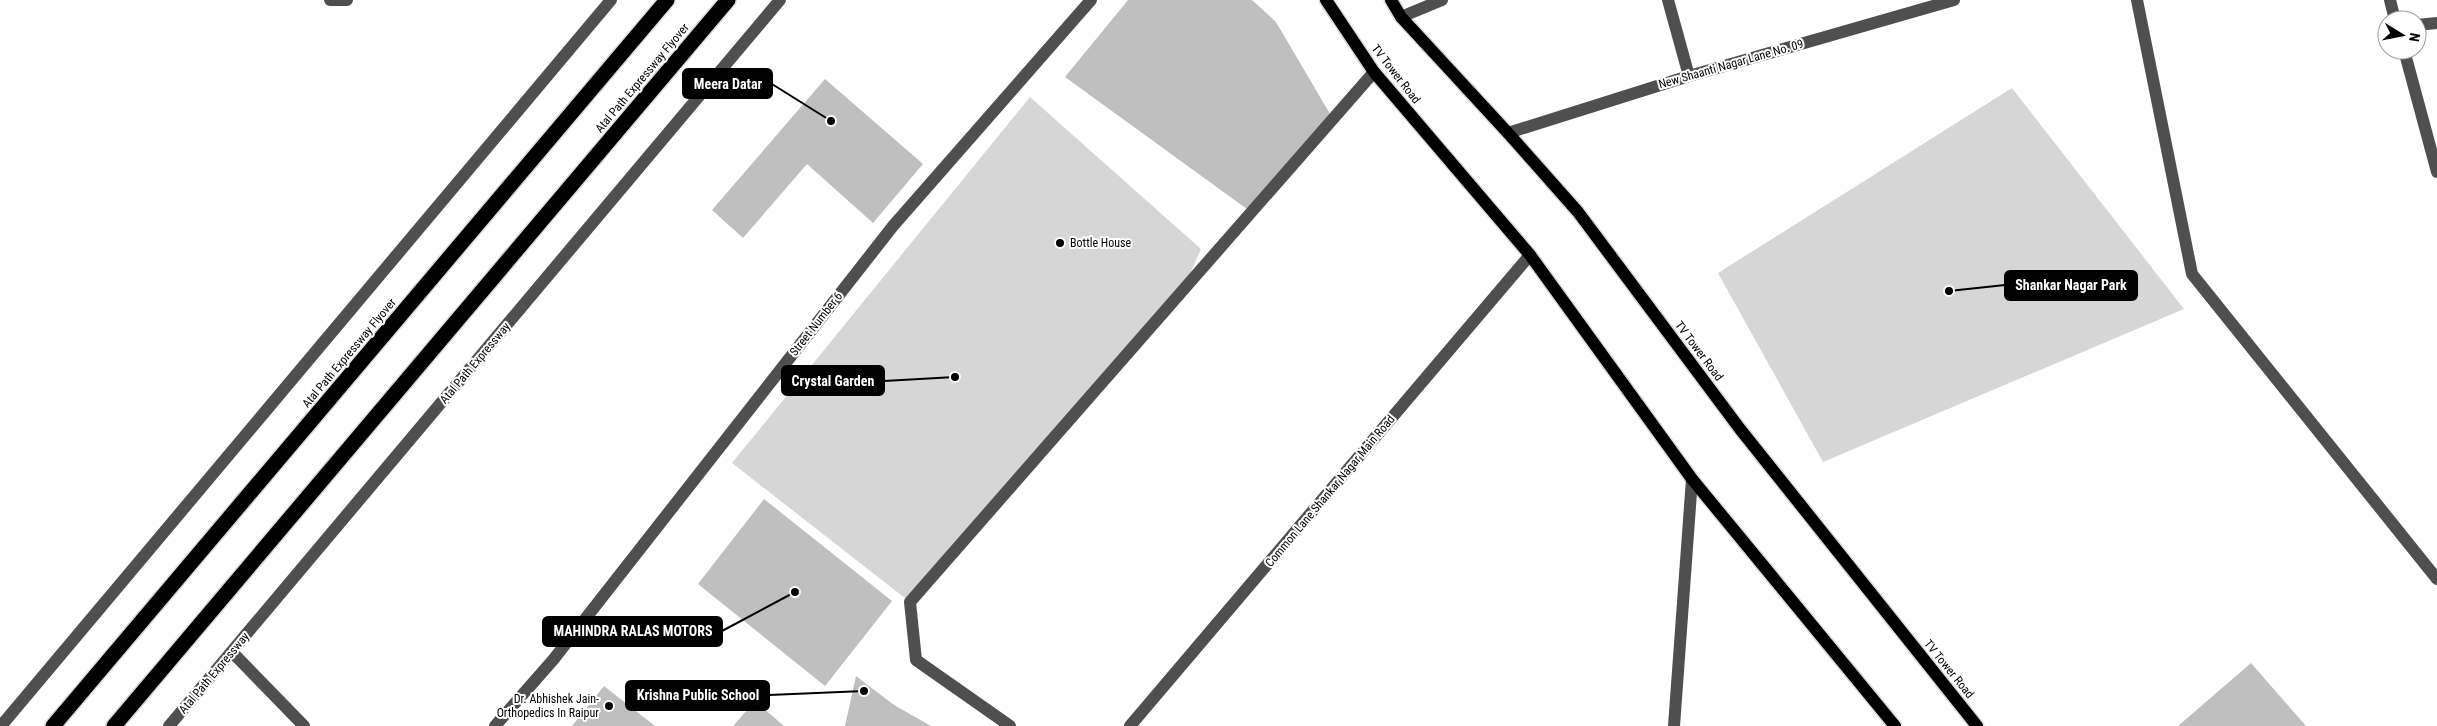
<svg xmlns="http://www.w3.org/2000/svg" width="2437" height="726" font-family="'Roboto Condensed',sans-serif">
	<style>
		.green { fill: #d6d6d6 }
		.building { fill: #bfbfbf }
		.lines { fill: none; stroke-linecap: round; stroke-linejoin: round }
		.major-casing { stroke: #dbdbdb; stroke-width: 15 }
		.highway-casing { stroke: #dbdbdb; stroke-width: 18 }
		.minor { stroke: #4f4f4f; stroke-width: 12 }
		.major { stroke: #000; stroke-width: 12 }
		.highway { stroke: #000; stroke-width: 15 }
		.poi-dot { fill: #000; stroke: #fff; stroke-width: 2 }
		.labels { text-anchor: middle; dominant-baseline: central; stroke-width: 4; stroke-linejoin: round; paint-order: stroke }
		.street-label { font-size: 12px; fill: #000; stroke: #fff }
		.poi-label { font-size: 12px; fill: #000; stroke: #fff; text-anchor: start }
		.leader { fill: none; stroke: #000; stroke-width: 2 }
		.callout-dot { fill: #000; stroke: #fff; stroke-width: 2 }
		.callout { fill: #000; stroke: #000; stroke-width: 2 }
		.callout-label { font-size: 14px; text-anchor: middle; font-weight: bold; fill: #fff }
	</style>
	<rect width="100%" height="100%" fill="#fff"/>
	<!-- green -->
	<path class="green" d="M2012,88L2184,309L1823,462L1718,273Z
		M1030,97L1201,249L1183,290L910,602L732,463Z"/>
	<!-- building -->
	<path class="building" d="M1128,0H1252L1276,22L1333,119L1251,212L1065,77Z
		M825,79L923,164L873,223L807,164L743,238L712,210Z
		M764,499L892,601L825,686L698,584Z
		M2251,663L2306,726H2178Z
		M856,676L894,705L931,726H845Z
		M604,686L655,726H572Z
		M755,701L784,726H733Z"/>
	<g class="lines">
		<!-- major casing -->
		<g class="major-casing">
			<path id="major" d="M1326,0L1374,72L1530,255L1692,479L1895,726
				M1391,0L1401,17L1508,133L1578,212L1740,429L1977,726"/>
		</g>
		<!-- highway casing -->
		<g class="highway-casing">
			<path id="highway" d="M53,726L667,0
				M114,726L728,0"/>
		</g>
		<!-- minor -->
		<path class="minor" d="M330,0H347
			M1668,0L1689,76
			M2137,0L2192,274L2437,579
			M2390,0L2395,20
			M1401,17L1442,0
			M2417,25L2437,23
			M2404,50L2437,172
			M1508,133L1689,76L1954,0
			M232,652L304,726
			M1,726L611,0
			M169,726L780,0
			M495,726L553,660L893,226L1091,0
			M1010,726L916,660L910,602L1374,72
			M1130,726L1530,255
			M1674,726L1692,479"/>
		<!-- major -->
		<use href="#major" class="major"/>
		<!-- highway -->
		<use href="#highway" class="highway"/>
	</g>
	<!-- markers -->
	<g class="poi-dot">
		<circle cx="1060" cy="243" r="5"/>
		<circle cx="609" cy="706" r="5"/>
	</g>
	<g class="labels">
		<!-- street labels -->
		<g class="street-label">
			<text transform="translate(1731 64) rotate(-16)">New Shaanti Nagar Lane No. 09</text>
			<text transform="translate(1396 74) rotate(52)">TV Tower Road</text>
			<text transform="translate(642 78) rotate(-50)">Atal Path Expressway Flyover</text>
			<text transform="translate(816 324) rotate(-52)">Street Number 6</text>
			<text transform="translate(1699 351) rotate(53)">TV Tower Road</text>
			<text transform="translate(349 353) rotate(-50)">Atal Path Expressway Flyover</text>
			<text transform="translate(475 363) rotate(-50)">Atal Path Expressway</text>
			<text transform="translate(1330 491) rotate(-50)">Common Lane Shankar Nagar Main Road</text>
			<text transform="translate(1949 669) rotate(51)">TV Tower Road</text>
			<text transform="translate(214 673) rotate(-50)">Atal Path Expressway</text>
		</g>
		<!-- poi labels -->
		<g class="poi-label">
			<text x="1070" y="243">Bottle House</text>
			<text x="599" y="699" text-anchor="end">Dr. Abhishek Jain-<tspan x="599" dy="14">Orthopedics In Raipur</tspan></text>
		</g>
	</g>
	<!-- callouts -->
	<path class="leader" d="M831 121L772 84M1949 291L2005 285M955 377L884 381M795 592L722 631M864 691L769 695"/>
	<g class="callout-dot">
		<circle cx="831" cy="121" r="5"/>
		<circle cx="1949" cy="291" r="5"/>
		<circle cx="955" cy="377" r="5"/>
		<circle cx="795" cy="592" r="5"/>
		<circle cx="864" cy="691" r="5"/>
	</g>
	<g class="callout">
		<rect x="683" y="69" width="89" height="29" rx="5"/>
		<rect x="2005" y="271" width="132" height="29" rx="5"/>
		<rect x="782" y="366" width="102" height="29" rx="5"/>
		<rect x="543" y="617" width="179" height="29" rx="5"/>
		<rect x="626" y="681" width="143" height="29" rx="5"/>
	</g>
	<g class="callout-label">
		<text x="728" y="89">Meera Datar</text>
		<text x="2071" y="290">Shankar Nagar Park</text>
		<text x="833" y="386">Crystal Garden</text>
		<text x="633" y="636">MAHINDRA RALAS MOTORS</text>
		<text x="698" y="700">Krishna Public School</text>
	</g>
	<!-- north arrow -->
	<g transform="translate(2402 35) rotate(100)"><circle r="24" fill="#ffffff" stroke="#999999"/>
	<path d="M0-4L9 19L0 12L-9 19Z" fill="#000000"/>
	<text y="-8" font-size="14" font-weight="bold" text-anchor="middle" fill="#000000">N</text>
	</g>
</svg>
